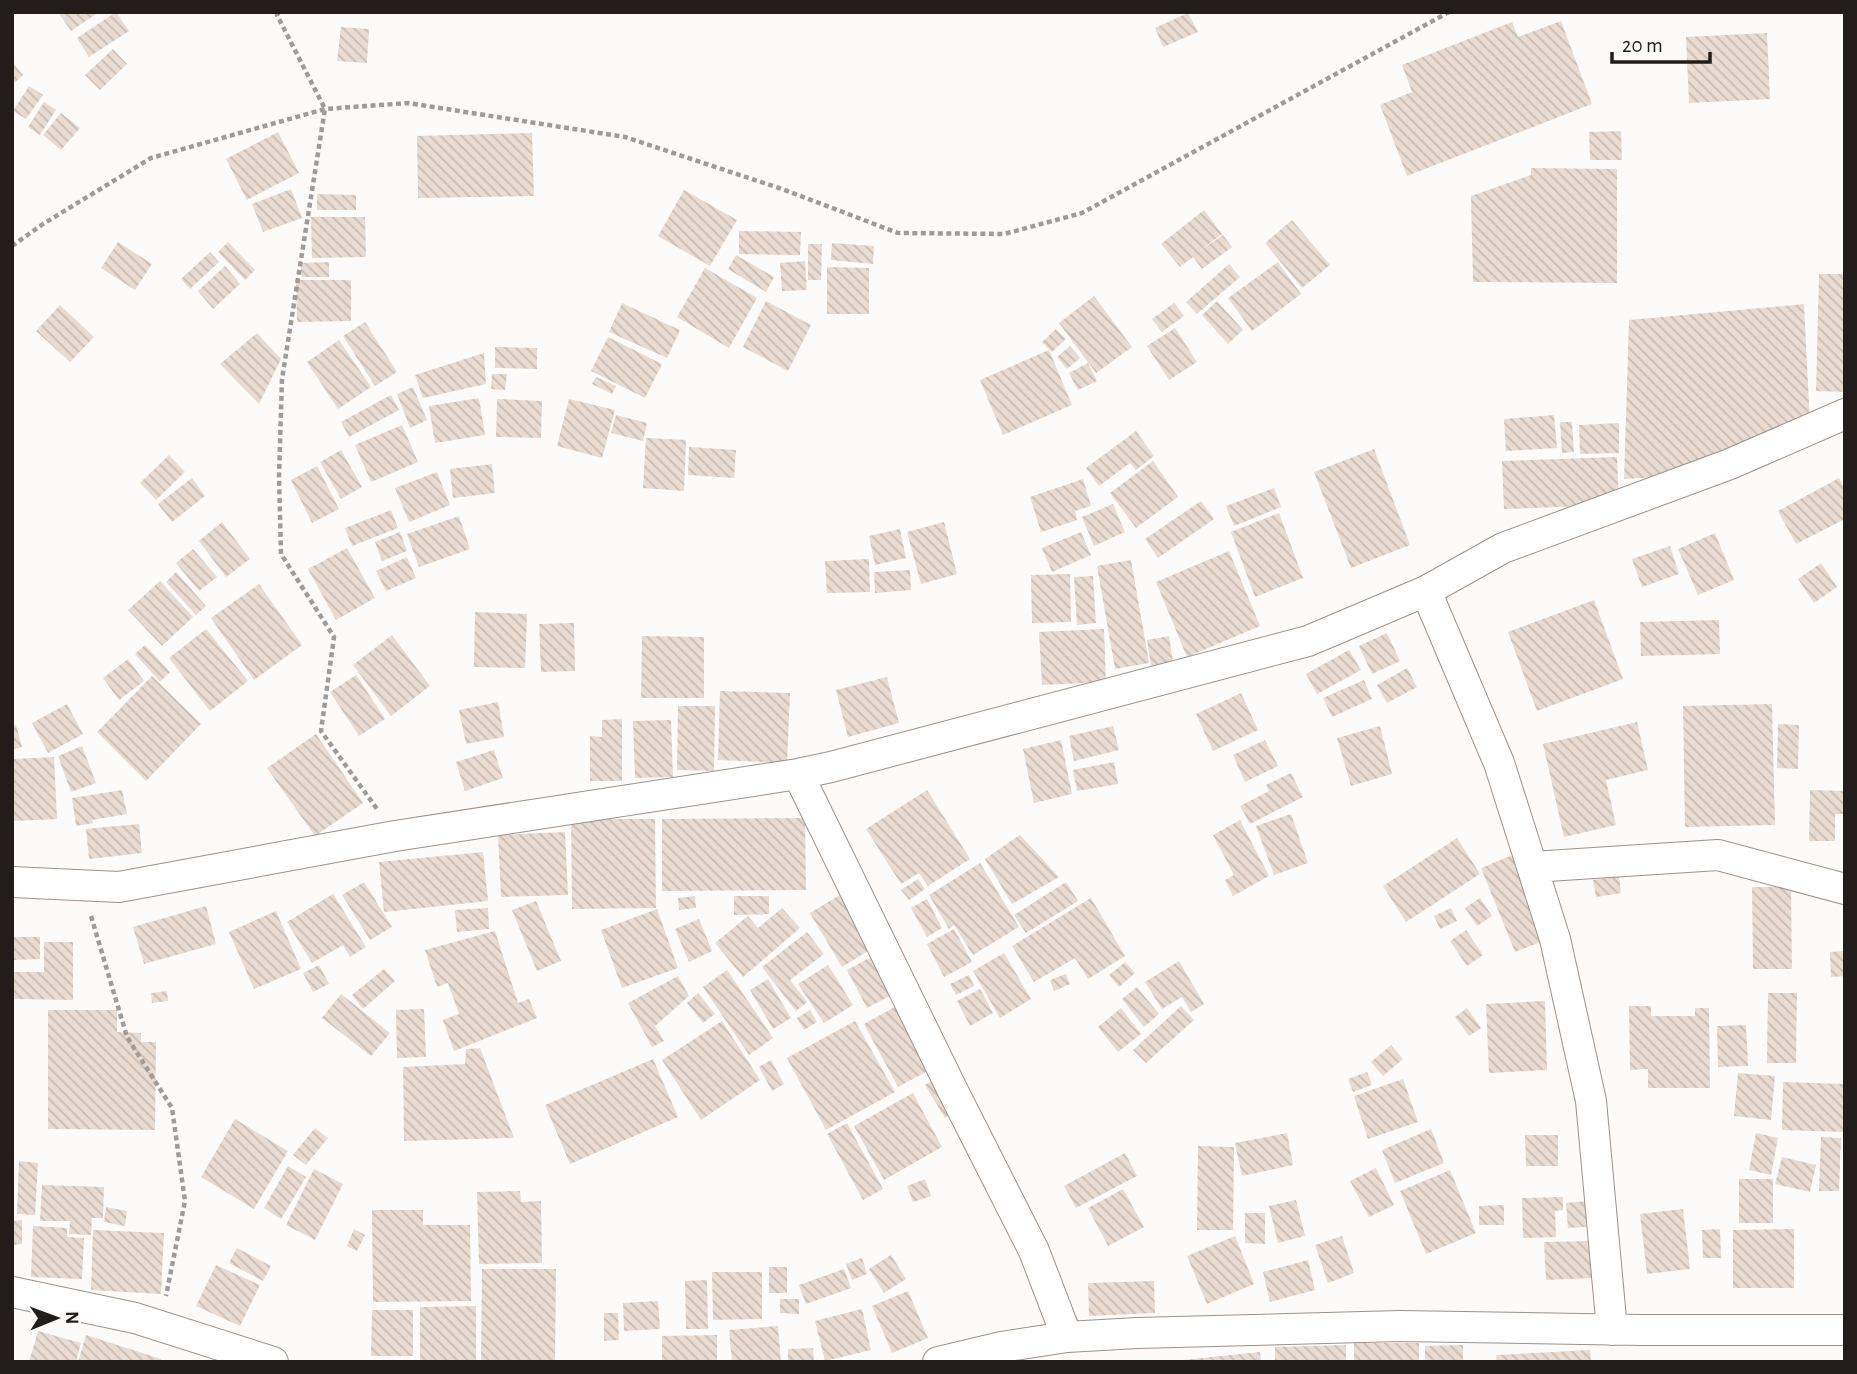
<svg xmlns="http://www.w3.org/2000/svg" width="1857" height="1374" font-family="'Alegreya Sans',sans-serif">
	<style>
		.building { fill: url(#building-back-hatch) }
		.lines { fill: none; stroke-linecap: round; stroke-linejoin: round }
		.minor-casing { stroke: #9d9188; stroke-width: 32 }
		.path { stroke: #9f9b99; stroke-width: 4.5; stroke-dasharray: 5 3.5; stroke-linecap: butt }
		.minor { stroke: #fff; stroke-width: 30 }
	</style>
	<defs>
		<pattern id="building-back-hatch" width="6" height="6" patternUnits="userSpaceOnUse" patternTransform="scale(1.75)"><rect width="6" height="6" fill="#e8dbd1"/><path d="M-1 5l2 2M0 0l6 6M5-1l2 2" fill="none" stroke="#c7bcb3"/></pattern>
	</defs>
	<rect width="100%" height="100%" fill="#fdfbf9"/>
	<!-- building -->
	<path class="building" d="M58,12H99L71,31Z
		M116,12L129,31L89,57L77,38Z
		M1188,13L1198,32L1163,47L1155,28Z
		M1561,21L1592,104L1407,176L1380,105L1412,92L1402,65L1512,22L1518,37Z
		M341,27L369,29L367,63L337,61Z
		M1767,33L1770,99L1689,103L1686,37Z
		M113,49L127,64L100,90L85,75Z
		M12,62L23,75L12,85Z
		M29,86L43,95L26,119L13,111Z
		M44,102L56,110L40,135L28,127Z
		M61,113L80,128L61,150L43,135Z
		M1621,131L1622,160H1590L1589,132Z
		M278,132L299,173L247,200L226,159Z
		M532,133L534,196L418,198L417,136Z
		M1531,168L1617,169V283L1473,282L1471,196L1531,175Z
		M291,189L302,218L263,232L252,204Z
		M684,190L737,220L710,266L658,236Z
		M317,194L356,195V210H317Z
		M1204,210L1222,234L1198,252L1223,235L1232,247L1202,269L1193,257L1180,267L1161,244Z
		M311,217H365L366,257L312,258Z
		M1292,220L1330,265L1302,288L1265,243Z
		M739,231L801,232L800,255L739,254Z
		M118,242L152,264L135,290L101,268Z
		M228,242L255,270L245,280L218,252Z
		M832,243L874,246L873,264L831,260Z
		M808,244H822L821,280H808Z
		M210,252L219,262L190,289L181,279Z
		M736,255L774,277L766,292L728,269Z
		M805,261L807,290L782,291L780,263Z
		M329,262V277H301V263Z
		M1278,262L1301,294L1252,331L1228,298Z
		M1229,264L1240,277L1197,314L1186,302Z
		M225,266L240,284L213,309L198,291Z
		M827,267L869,268V314H827Z
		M705,268L757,298L729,348L677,317Z
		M1819,274H1845V392L1816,391Z
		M296,280H351V321L297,322Z
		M1094,296L1132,347L1096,373L1059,323Z
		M766,301L811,325L788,371L743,347Z
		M1217,301L1243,330L1228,344L1202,315Z
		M622,303L680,330L667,358L609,332Z
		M1174,303L1184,316L1162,332L1152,319Z
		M1804,304L1810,424L1694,475L1624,479L1629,320Z
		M60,305L94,337L70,362L36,331Z
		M365,322L397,372L375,386L343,336Z
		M1175,328L1197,362L1169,380L1147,346Z
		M1056,329L1066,339L1052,352L1042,342Z
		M257,333L281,359L259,404L220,364Z
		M608,337L662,364L645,398L591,371Z
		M339,340L371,387L338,409L307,362Z
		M1070,346L1080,358L1067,369L1057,357Z
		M495,347L537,348V369L495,368Z
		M1049,350L1072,405L1003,435L980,380Z
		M484,353L486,384L423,398L415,375Z
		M1088,363L1097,381L1078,390L1069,373Z
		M492,374H507L505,390L491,389Z
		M596,377L616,386L612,394L592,384Z
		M413,387L427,420L410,428L397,394Z
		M391,395L399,410L349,437L341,422Z
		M479,398L485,435L435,443L429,406Z
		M497,399L542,401L541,438L496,437Z
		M569,399L615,410L602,458L557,446Z
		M616,415L647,423L643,441L611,433Z
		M1554,415L1557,448L1506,451L1504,419Z
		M1560,422H1572L1574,452L1562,453Z
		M1619,423V453L1580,454L1579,425Z
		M402,425L418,462L371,482L355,445Z
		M1136,431L1154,456L1136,470L1130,463L1099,486L1086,468Z
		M646,438L686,440L684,491L643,488Z
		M689,447L736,450L734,478L688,475Z
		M1374,449L1410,545L1351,568L1314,472Z
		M341,450L362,487L341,499L320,462Z
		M169,455L185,472L156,500L140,483Z
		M1617,457L1619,505L1504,509L1502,461Z
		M1153,461L1178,497L1136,528L1110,493Z
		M492,464L495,493L453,498L450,469Z
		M317,466L339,509L312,523L291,480Z
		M437,472L450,505L409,522L395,488Z
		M192,478L205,496L172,522L158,504Z
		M1839,478L1845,489V519L1796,544L1778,511Z
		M1083,479L1091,506L1075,511L1077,520L1041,532L1030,497Z
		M1274,488L1281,507L1234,526L1226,506Z
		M1201,501L1214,519L1158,558L1145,539Z
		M1113,504L1125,532L1094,546L1082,517Z
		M391,510L398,528L352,546L345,528Z
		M1279,513L1303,578L1255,597L1231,532Z
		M459,516L470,549L419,567L407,534Z
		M222,522L250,559L226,577L199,541Z
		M944,522L957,574L921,584L907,532Z
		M900,529L906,558L875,565L869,536Z
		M400,532L407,551L382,561L375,542Z
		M1081,532L1091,555L1052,572L1042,548Z
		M1715,533L1734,580L1698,595L1678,549Z
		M1670,546L1679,574L1642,587L1632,559Z
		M347,548L375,598L336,620L308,569Z
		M193,549L217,577L199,591L176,563Z
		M1229,551L1260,626L1187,657L1156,582Z
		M407,557L416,578L386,591L376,571Z
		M869,559L870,592L827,593L825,561Z
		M1131,560L1149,663L1115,669L1097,566Z
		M1821,563L1837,587L1814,603L1798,579Z
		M910,570L911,590L875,593L874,572Z
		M176,572L206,606L196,615L166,582Z
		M1070,574L1071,622L1032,623L1031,575Z
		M1093,576L1096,623L1077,625L1074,577Z
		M160,581L193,617L162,646L128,610Z
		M259,584L302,645L254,680L211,618Z
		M1594,600L1623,679L1537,711L1508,632Z
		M475,612L527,614L525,668L474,667Z
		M1719,620L1720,654L1641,656L1640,622Z
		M574,623L575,671L541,672L539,624Z
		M206,629L248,681L210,711L169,658Z
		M1104,629L1106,682L1042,685L1039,632Z
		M1387,633L1400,661L1372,674L1359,646Z
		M392,635L430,686L391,716L353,665Z
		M642,636L704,637V698H641Z
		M1169,636L1173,662L1151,666L1147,640Z
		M145,645L170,672L160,682L135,654Z
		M1349,650L1361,670L1317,694L1306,674Z
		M128,659L144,681L119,700L103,678Z
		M1407,668L1417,687L1387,703L1377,685Z
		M356,675L385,719L359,736L330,692Z
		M152,676L201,724L146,781L97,732Z
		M887,677L899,723L848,737L836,690Z
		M1364,680L1372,699L1332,717L1323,698Z
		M720,691L790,693L787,763L718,760Z
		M1241,693L1258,730L1213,751L1196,714Z
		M498,702L504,737L466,744L459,710Z
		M67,704L83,734L48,753L32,723Z
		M1772,704L1775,825L1685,827L1683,706Z
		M678,706H715L714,771L677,770Z
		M622,719V781H590V736L602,737V720Z
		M671,720L673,777L635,778L633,721Z
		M1637,722L1648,770L1606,780L1616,825L1564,837L1543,744Z
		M1778,724L1799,725L1798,769L1777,768Z
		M16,725L22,747L12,750V726Z
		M1113,726L1119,750L1074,761L1069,736Z
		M1380,726L1392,774L1351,786L1337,738Z
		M316,734L363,803L315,836L267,768Z
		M1061,740L1072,794L1034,803L1023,749Z
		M1265,740L1278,766L1245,782L1233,755Z
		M82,746L96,783L71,792L58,756Z
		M494,750L503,778L465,791L456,762Z
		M54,757L57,819L12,821V759Z
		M1114,762L1118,784L1077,791L1073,770Z
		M1291,773L1303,797L1250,824L1240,806L1269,791L1266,785Z
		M122,790L127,814L92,820L93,823L76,826L72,798Z
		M927,790L970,859L928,886L919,873L901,884L866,829Z
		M1810,790L1845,791V814H1835V841H1809Z
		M1291,814L1308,863L1274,875L1256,826Z
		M805,818L806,890L662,891V819Z
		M571,819H655L656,908L572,909Z
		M1240,820L1269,876L1233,896L1225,880L1234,875L1213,835Z
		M139,824L142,853L89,859L86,829Z
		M565,832L568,895L501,897L498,835Z
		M1020,835L1059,877L1012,904L985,859Z
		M1457,838L1480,874L1406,922L1383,886Z
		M483,852L488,901L384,912L379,862Z
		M1515,854L1550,938L1515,952L1481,868Z
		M980,863L1019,927L973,955L954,925L949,929L929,895Z
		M1619,876L1621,893L1596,897L1593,880Z
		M918,879L925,889L909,900L901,890Z
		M364,882L392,927L370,940L342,895Z
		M1066,882L1078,901L1026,933L1014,915Z
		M1752,887H1791L1792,969H1753Z
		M843,893L876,946L842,967L810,913Z
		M333,894L366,947L350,957L343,945L312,963L287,922Z
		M695,896L696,908L679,910L678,898Z
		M734,896H769V914L734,915Z
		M1091,898L1125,956L1088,979L1075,958L1034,982L1012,946Z
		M1480,898L1492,916L1477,926L1465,908Z
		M927,899L942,928L927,937L911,908Z
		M536,901L561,961L537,971L512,910Z
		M206,906L216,944L144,964L133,927Z
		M488,908L489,929L457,932L455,910Z
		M782,908L800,928L743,977L715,943L748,916L758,928Z
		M1451,908L1457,921L1440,929L1434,916Z
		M657,909L678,968L622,988L601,930Z
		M276,911L301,969L254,989L229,932Z
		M699,919L712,951L689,962L675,929Z
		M954,929L972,962L944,977L927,944Z
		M1466,930L1483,955L1467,966L1450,941Z
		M495,931L518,1003L529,999L537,1018L454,1051L443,1020L459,1014L448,983L437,987L425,950Z
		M807,932L824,954L790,980L807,1002L796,1011L762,967Z
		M14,937H40V959L14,960Z
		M44,942H73V1000L12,999V972H44Z
		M888,948L908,986L867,1008L847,970Z
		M1845,951V976L1831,977L1830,952Z
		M1004,953L1031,999L1000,1018L973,971Z
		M1179,961L1204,1004L1191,1012L1182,997L1162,1009L1145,982Z
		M1125,962L1135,973L1119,987L1109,975Z
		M319,965L329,984L313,992L303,973Z
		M828,965L853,1005L824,1023L798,984Z
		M384,969L395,981L363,1009L352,995Z
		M727,970L773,1038L749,1055L703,987Z
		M1066,974L1070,984L1054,991L1050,980Z
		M969,975L974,986L956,995L950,984Z
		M678,976L689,996L655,1026L664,1041L652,1047L628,1003Z
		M768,979L791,1018L773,1029L750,990Z
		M1137,987L1159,1014L1144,1027L1122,999Z
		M980,989L993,1013L970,1026L957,1001Z
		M167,991L168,1001L152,1003L151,993Z
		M698,993L715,1014L703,1023L687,1003Z
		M1768,993H1797L1796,1063H1767Z
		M341,994L390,1033L371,1056L322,1018Z
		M1545,1001L1547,1070L1489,1073L1486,1004Z
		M902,1003L937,1066L898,1087L864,1024Z
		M1181,1006L1194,1020L1146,1063L1133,1050Z
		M1629,1006H1651V1016H1695V1008H1709L1710,1088H1648V1069L1630,1070Z
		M1121,1008L1141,1034L1118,1052L1098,1027Z
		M1467,1008L1481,1028L1469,1036L1455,1017Z
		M424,1009L426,1057L397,1058L396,1010Z
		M48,1010H117V1032L141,1033V1042H156L155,1130L48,1129Z
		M810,1010L817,1022L804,1030L797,1018Z
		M722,1021L760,1080L701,1120L662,1060Z
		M855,1021L895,1092L826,1130L787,1058Z
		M1746,1025L1748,1066L1718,1067L1717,1026Z
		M1391,1045L1403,1059L1383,1076L1371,1062Z
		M480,1048L514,1138L404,1141L403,1067L465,1064L466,1049Z
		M653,1059L678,1117L570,1164L545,1105Z
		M771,1060L784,1084L772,1091L759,1067Z
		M947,1072L967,1104L945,1118L925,1085Z
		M1367,1072L1372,1085L1353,1092L1348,1079Z
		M1738,1073L1775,1076L1771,1120L1734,1116Z
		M1403,1079L1418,1122L1368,1139L1354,1096Z
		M1783,1082L1845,1084V1132L1782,1130Z
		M913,1093L942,1147L884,1180L854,1126Z
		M235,1119L288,1151L254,1209L201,1177Z
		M847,1123L883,1189L863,1200L827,1134Z
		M315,1128L328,1138L306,1165L293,1155Z
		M1431,1129L1444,1163L1395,1183L1382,1150Z
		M1287,1133L1293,1165L1242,1176L1235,1143Z
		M1756,1133L1778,1138L1771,1175L1749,1170Z
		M1525,1135H1558V1166H1526Z
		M1821,1137L1841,1138L1839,1191H1819Z
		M1198,1146L1234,1147L1233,1230H1197Z
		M1125,1153L1137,1176L1076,1208L1064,1186Z
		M1782,1157L1816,1165L1810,1192L1775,1184Z
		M19,1161L38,1163L35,1215L17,1214Z
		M288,1166L306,1177L281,1219L264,1208Z
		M1376,1168L1394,1205L1369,1217L1350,1181Z
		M314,1169L343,1184L315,1240L286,1225Z
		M1450,1170L1476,1233L1426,1254L1400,1191Z
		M925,1179L931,1196L913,1202L907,1186Z
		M1739,1179H1773V1223H1739Z
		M42,1185L104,1187L103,1218H92L91,1235L69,1234L70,1221H40Z
		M1123,1189L1144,1227L1108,1246L1088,1208Z
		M520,1191L521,1202L541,1201L542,1263L479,1264L477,1192Z
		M1563,1197V1210L1555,1211L1556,1237L1523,1238L1522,1198Z
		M1296,1200L1305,1236L1278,1243L1269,1206Z
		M1597,1200L1599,1226L1568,1228L1566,1203Z
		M1504,1205V1225H1479V1206Z
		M106,1207L127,1211L125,1226L104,1222Z
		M1683,1209L1690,1269L1647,1274L1640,1214Z
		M372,1210H423V1225H470L471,1301L373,1302Z
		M1245,1213H1265V1244L1245,1243Z
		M22,1220V1244L12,1245V1221Z
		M33,1226L67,1228V1237L84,1238L82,1279L31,1277Z
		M354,1229L365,1235L357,1251L347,1246Z
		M1720,1229L1721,1258H1703L1702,1230Z
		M1794,1229V1288H1733V1230Z
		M93,1230L164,1233L161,1294L91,1290Z
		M1235,1236L1254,1284L1207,1304L1187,1256Z
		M1342,1236L1354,1273L1328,1283L1315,1245Z
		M1591,1241L1592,1278L1546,1280L1544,1242Z
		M237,1248L271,1266L263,1281L229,1263Z
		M891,1255L906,1279L884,1293L869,1269Z
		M862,1258L867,1274L852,1280L846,1264Z
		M1308,1260L1315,1290L1270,1302L1263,1272Z
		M216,1265L260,1285L240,1326L196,1306Z
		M769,1267H787V1293H769Z
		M482,1269H556L555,1362H481Z
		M844,1269L851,1288L806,1304L799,1285Z
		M712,1272H762V1319L713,1320Z
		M707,1280L708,1329H686L685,1281Z
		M1154,1281L1155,1313L1089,1316L1088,1283Z
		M908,1291L928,1338L892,1353L872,1306Z
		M780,1299H799V1314L780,1313Z
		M658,1301L660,1329L624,1331L623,1303Z
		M476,1306V1362H420V1307Z
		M862,1309L871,1350L825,1361L815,1321Z
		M372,1310H413V1356H371Z
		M604,1313H618L619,1340L604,1341Z
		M778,1326L781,1362H732L729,1330Z
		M38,1331L81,1343L76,1362H29Z
		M86,1335L161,1359L160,1362H78Z
		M717,1335V1362H662V1336Z
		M1354,1343H1419V1362H1354Z
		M1346,1345V1362H1275V1347Z
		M1463,1345V1362H1425V1346Z
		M813,1348L814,1362H788V1349Z
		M1590,1350L1591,1362H1497L1496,1355Z
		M1260,1352L1261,1362H1184L1183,1360Z"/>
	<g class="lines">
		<!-- minor casing -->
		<g class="minor-casing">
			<path id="minor" d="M1426,591L1499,763L1555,939L1591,1101L1612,1330
				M798,774L952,1089L1034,1251L1067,1337
				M1532,867L1718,855L1845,889
				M12,882L119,887L395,836L798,774L831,767L1308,641L1426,591L1503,548L1730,464L1845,414
				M12,1292L135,1318L273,1362
				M938,1362L1001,1347L1067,1337L1137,1333L1400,1326L1641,1330H1845"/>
		</g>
		<!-- path -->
		<path class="path" d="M279,12L277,15L325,109L282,379L279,476L281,554L334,637L321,731L377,809
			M12,246L43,224L151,158L325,109L408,103L625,137L782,189L898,233L1004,234L1082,213L1449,12
			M91,916L127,1037L172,1108L185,1201L166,1296"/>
		<!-- minor -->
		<use href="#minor" class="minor"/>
	</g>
	<!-- border -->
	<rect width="1857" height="1374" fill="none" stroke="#221d1a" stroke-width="28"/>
	<!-- north arrow -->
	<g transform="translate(56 1318) rotate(89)" stroke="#fdfbf9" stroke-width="5" paint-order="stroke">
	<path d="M0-5L12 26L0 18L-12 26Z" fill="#221d1a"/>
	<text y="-10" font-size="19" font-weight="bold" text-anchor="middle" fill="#221d1a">N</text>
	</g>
	<!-- scale -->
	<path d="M1612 52v10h98v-10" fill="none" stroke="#221d1a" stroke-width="3.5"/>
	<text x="1622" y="52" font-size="21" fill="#221d1a" stroke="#fdfbf9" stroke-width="5" paint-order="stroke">20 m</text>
</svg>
